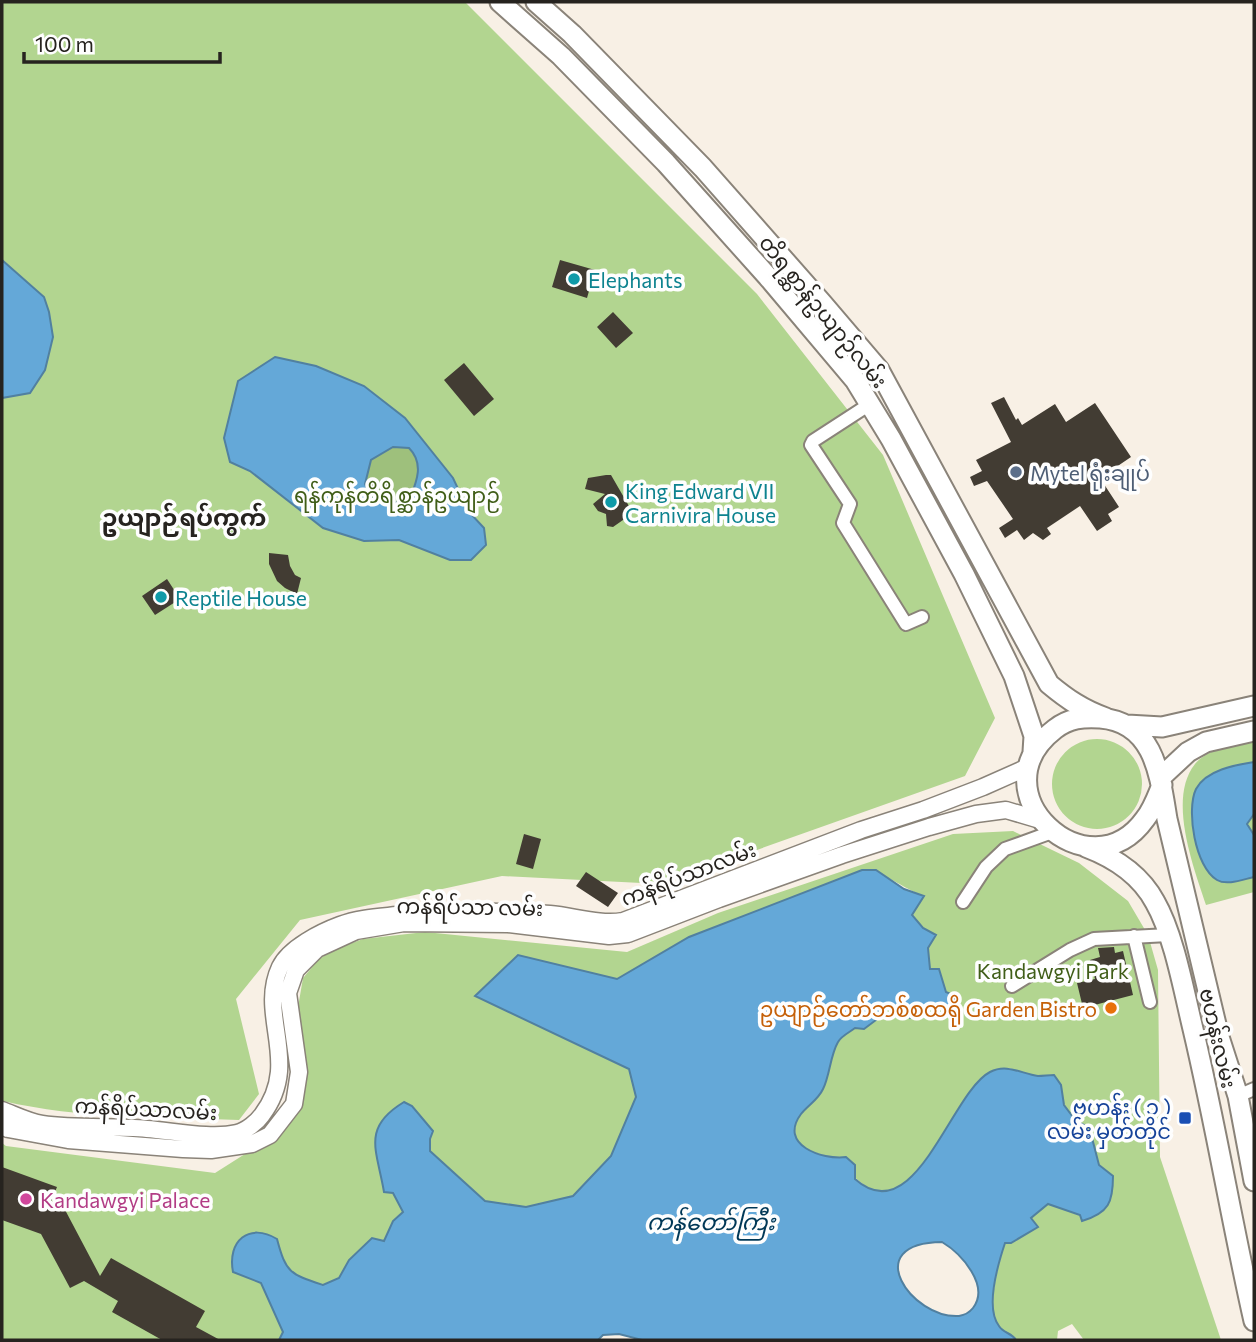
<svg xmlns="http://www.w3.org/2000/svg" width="1256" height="1342" font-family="Commissioner,'Noto Sans Myanmar',sans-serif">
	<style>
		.green { fill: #b2d590 }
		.forest { fill: #9ec07c }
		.water { fill: #64a8d8; stroke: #5180a0; stroke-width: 2; fill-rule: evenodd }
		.building { fill: #423c33 }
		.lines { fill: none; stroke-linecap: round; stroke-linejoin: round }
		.minor-casing { stroke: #8a8379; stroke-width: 16 }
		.secondary-casing { stroke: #8a8379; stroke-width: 19 }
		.primary-casing { stroke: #8a8379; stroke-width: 23 }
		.minor { stroke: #fff; stroke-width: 12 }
		.secondary { stroke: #fff; stroke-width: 16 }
		.primary { stroke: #fff; stroke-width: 19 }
		.culture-dot { fill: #0f9aa8; stroke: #fefefe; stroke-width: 2.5 }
		.service-dot { fill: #5c6f8a; stroke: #fefefe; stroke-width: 2.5 }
		.food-dot { fill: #e8710a; stroke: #fefefe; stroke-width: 2.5 }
		.transit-dot { fill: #1a4fb4; stroke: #fefefe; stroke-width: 2.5 }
		.hotel-dot { fill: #d1479c; stroke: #fefefe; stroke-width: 2.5 }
		.labels { text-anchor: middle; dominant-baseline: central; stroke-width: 7; stroke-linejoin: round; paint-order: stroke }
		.culture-label { font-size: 21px; fill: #0d838f; stroke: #fefefe; text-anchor: start }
		.street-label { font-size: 21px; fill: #26231f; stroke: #fefefe }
		.service-label { font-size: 21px; fill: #4e5e75; stroke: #fefefe; text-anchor: start }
		.park-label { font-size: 21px; fill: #405e18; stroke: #fefefe }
		.food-label { font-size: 21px; fill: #c56008; stroke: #fefefe; text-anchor: end }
		.transit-label { font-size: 21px; fill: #164399; stroke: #fefefe; text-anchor: end }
		.hotel-label { font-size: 21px; fill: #b23c85; stroke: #fefefe; text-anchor: start }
		.water-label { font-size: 23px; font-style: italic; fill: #003857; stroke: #fefefe }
		.quarter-label { font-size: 24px; font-weight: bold; fill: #26231f; stroke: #fefefe }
	</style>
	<rect width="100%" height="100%" fill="#f8f0e5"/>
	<!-- green -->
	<path class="green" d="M2,2H465L757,294L883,455L995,718L965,776L661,884L502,876L300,920L236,999L259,1094L239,1120C160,1117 80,1119 3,1101Z
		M1254,738V892L1206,905C1194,868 1167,799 1195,764C1206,750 1238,742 1254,738Z
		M1052 784a45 45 0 1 1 90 0a45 45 0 1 1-90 0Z
		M1013,831L1079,863L1128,901L1148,935L1158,970L1160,1157L1221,1340H1084L1072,1324L1058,1331L1057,1340H1016C1012,1333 1003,1333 999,1326C985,1308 999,1264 1005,1243L1038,1227L1031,1218L1048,1204L1080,1215L1082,1220L1113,1176L1099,1165L1092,1138L1085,1125L1076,1121L1064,1105L1061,1085L1009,1068C989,1088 968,1107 949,1128C934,1144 916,1179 897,1188C868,1201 854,1172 833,1159C819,1151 796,1154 795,1130C795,1114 814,1104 822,1091C830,1077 829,1055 838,1041C847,1028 877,1013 891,1005L922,1010L932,1005L947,1011L946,992L939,969H930L928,948L936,935L923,928L912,915L924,896C902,888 884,871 862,870L689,937L617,979L518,955L475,996L630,1069L636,1097L611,1156L573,1196L526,1207L485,1201L430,1151V1139L393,1192L403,1212L393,1221L384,1242L349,1260L339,1279L323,1285C290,1274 286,1273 277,1239L261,1283L283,1332L279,1340H2V1143L6,1146L215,1173L278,1133L306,1084L297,1013L303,978L319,959L336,949L363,939L425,932L627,952L718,913L953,834Z"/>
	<!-- forest -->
	<path class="forest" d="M393,447L409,448C425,464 416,483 409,501L391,503L371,498L365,484L371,459Z"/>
	<!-- water -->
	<path class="water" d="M2,260L44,297L49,312L53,337L45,370L30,393L2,398Z
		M275,357L316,366L364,386L405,418L453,478L469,512L484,528L486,545L471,560H450L399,540L364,541L323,528L250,471L230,462L224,438L238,381ZM393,447L409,448C425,464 416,483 409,501L391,503L371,498L365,484L371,460Z
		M1254,762V814L1247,824L1254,835V877C1244,879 1227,886 1217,880C1195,867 1186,810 1196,789C1206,770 1235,765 1254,762Z
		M862,870H876L904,889L924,896L912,915L923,928L936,935L928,948L930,969H939L946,992L953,995L959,1004L947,1011L932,1005L910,1018L902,1005H891L878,1013L876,1020L864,1029L855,1028C850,1032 841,1036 838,1042C830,1056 830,1075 823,1089C818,1100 808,1105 801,1114C778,1145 822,1160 846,1157L855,1165V1179C915,1233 951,1092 990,1072C1007,1063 1022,1074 1038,1076C1043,1076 1049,1075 1054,1075L1061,1085L1064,1105L1076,1121L1084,1125L1092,1138L1099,1165L1113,1176C1113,1202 1109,1213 1082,1221L1080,1215L1048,1204L1031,1218L1038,1227L1011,1243H1005C998,1264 985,1308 999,1326C1003,1333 1012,1333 1016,1340H642L619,1334L603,1335L598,1340H279L283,1332L261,1283L233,1272C227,1241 249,1222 277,1239C286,1273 290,1274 323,1285L339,1278L349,1260L372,1238L384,1241L393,1221L403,1212L393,1193L384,1192C377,1150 361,1128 404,1102L412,1106L433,1131L430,1139V1151L485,1201L526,1207L573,1196L611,1156L636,1097L629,1069L475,996L518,955L617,979L689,937ZM942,1242C962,1254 990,1286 973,1308C969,1313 965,1315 959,1316C912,1319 858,1243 942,1242Z"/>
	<!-- building -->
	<path class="building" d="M560,260L595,270L587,298L552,287Z
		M613,312L633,333L616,348L597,327Z
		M464,363L494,399L474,416L444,380Z
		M1004,397L1016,420L1018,418L1022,425L1055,404L1066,422L1095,403L1131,457L1100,478L1119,507L1108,514L1112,521L1097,531L1080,506L1047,528L1051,534L1043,540L1033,533L1024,540L1017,530L1005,538L999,528L1013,519L987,481L974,486L970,477L982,471L976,460L1011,442L991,403Z
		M606,475H611L633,513L613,527L607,526L606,514L598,511L593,504L605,494L585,489L588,478Z
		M269,553L288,555L290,566L295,575L301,578L297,594L285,588L277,581L269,564Z
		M167,579L180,599L155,615L142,596Z
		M524,834L541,839L533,869L516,864Z
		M586,872L618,893L608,907L576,886Z
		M1114,947L1115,953L1123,951L1133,995L1083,1008L1077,983L1095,979L1090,960L1100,957L1098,948Z
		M2,1167L57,1187L51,1202L63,1206L100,1276L111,1258L205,1311L196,1327L220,1340H162L112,1312L118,1301L84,1281L70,1288L41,1234L2,1220Z"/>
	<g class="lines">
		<!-- minor casing -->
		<g class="minor-casing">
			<path id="minor" d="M870,404L813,441L811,445L850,504L843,523L906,624L922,617
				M963,902L986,867L1005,849L1052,832
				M1134,936L1150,1002
				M1012,986L1070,950L1094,939L1168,935
				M1238,1096L1254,1089"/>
		</g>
		<!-- secondary casing -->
		<g class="secondary-casing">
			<path id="secondary" d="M2,1110C15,1115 29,1122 42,1124C76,1129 113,1126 147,1129C174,1131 212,1139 237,1133C246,1131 257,1122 262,1115C302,1062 257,1016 280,967C289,948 321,932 340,925C358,918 378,917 397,915C447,910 499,911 550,914C574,916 599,925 623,921L861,830L923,810L983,787L1028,767
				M2,1126L8,1129L68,1140L183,1149L211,1150L252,1144L270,1135L294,1104L299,1072L288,993L296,970L317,949L356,931L404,923L508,924L609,936L628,934L719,899L842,855L929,827L976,814L1006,810L1040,820"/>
		</g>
		<!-- primary casing -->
		<g class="primary-casing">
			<path id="primary" d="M500,2L561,56L666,163L768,277L855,380L891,439L964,574L1014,676L1034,736L1033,752
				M536,2L572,34L703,168L822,303L879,370L1049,684C1067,699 1083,710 1106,718
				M1127,725L1162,727L1254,706
				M1160,778L1188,752L1206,742L1254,731
				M1162,785C1157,797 1153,809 1145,819C1089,897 973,792 1055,729C1069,718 1083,717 1100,718C1155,722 1160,777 1167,819L1219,1037L1238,1096L1254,1181
				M1086,847C1115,858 1140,874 1155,902C1174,935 1184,992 1193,1029C1216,1126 1232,1224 1254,1321"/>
		</g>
		<!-- minor -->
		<use href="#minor" class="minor"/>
		<!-- secondary -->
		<use href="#secondary" class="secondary"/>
		<!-- primary -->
		<use href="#primary" class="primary"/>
	</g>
	<!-- markers -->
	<g class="culture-dot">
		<circle cx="574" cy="279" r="7"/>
		<circle cx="611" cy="502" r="7"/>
		<circle cx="161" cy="597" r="7"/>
	</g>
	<circle class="service-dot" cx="1016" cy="472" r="7"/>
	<circle class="food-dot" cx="1111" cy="1008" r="7"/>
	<rect class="transit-dot" x="1178" y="1111" width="14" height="14" rx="3.5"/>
	<circle class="hotel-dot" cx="26" cy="1199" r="7"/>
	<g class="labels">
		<!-- culture labels -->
		<g class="culture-label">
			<text x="588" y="279">Elephants</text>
			<text x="625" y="490">King Edward VII<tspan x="625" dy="24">Carnivira House</tspan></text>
			<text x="175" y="597">Reptile House</text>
		</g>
		<!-- street labels -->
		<g class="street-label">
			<text transform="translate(824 311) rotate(51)">တိရစ္ဆာန်ဥယျာဉ်လမ်း</text>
			<text transform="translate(688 873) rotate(-21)">ကန်ရိပ်သာလမ်း</text>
			<text transform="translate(470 906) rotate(1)">ကန်ရိပ်သာ လမ်း</text>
			<text transform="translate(1219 1038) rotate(77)">ဗဟန်းလမ်း</text>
			<text transform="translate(146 1108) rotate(3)">ကန်ရိပ်သာလမ်း</text>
		</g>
		<!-- service labels -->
		<g class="service-label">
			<text x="1030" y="472">Mytel ရုံးချုပ်</text>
		</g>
		<!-- park labels -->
		<g class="park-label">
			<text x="397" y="494">ရန်ကုန်တိရိစ္ဆာန်ဥယျာဉ်</text>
			<text x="1053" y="970">Kandawgyi Park</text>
		</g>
		<!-- food labels -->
		<g class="food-label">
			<text x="1097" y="1008">ဥယျာဉ်တော်ဘစ်စထရို Garden Bistro</text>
		</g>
		<!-- transit labels -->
		<g class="transit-label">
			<text x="1171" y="1106">ဗဟန်း ( ၃ )<tspan x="1171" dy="24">လမ်း မှတ်တိုင်</tspan></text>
		</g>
		<!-- hotel labels -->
		<g class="hotel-label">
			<text x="40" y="1199">Kandawgyi Palace</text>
		</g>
		<!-- water labels -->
		<g class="water-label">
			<text x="711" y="1221">ကန်တော်ကြီး</text>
		</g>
		<!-- quarter labels -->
		<g class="quarter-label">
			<text x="184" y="516">ဥယျာဉ်ရပ်ကွက်</text>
		</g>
	</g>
	<!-- border -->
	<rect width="1256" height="1342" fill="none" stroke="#26231f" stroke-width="7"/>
	<!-- scale -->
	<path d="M24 52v10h196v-10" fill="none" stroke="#26231f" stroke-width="3.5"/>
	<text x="35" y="52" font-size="21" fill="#26231f" stroke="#fefefe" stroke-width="5" paint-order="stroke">100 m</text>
</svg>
